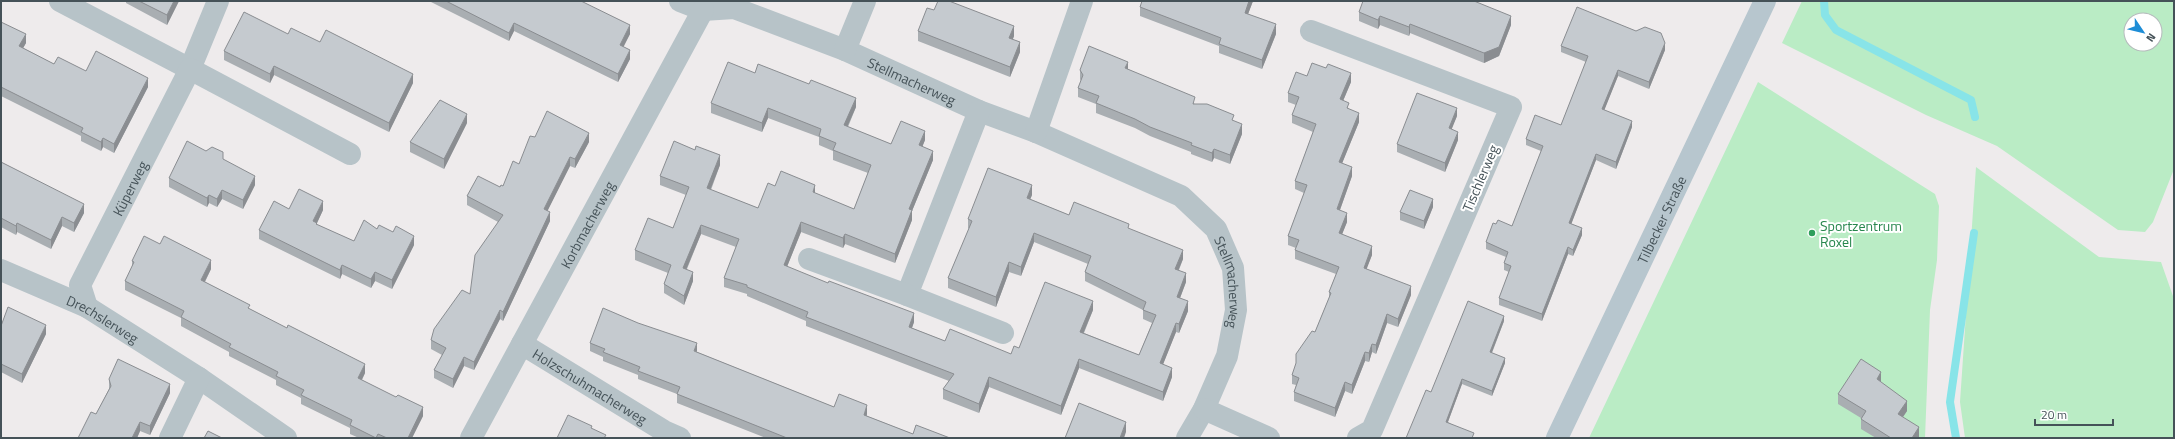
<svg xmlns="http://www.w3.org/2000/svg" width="2175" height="439" font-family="'Titillium Web',sans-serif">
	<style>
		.green { fill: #baecc5; fill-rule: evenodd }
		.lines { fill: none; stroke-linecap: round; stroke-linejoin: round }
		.stream { stroke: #88e4e8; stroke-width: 8 }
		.minor { stroke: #b7c3c8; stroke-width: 22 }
		.secondary { stroke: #b7c6ce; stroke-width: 22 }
		.wall { fill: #a9aeb2 }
		.shaded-wall { fill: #8a8d91 }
		.building { fill: #c5cacf; stroke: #8a8d91 }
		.leisure-dot { fill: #2e9e5b; stroke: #fff; stroke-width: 1.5 }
		.labels { text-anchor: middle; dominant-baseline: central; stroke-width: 4; stroke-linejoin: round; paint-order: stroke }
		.street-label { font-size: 14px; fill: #455258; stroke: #fff }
		.leisure-label { font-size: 14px; fill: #27864d; stroke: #fff; text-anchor: start }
	</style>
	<rect width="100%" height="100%" fill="#eeebec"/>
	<!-- green -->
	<path class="green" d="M1802,1H2174V169L2153,222L2145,232L2118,230L1997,146L1926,115L1782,43ZM2131,20H2155V44H2131Z
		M1758,82L1935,194L1939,206L1937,260L1930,310L1925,438H1589Z
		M1976,167L2099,257L2161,262L2174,299V438H1965L1960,402Z"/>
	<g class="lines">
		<!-- stream -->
		<path class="stream" d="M1824,1L1825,15L1836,30L1971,100L1975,117
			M1956,438L1950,402L1974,233"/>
		<!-- minor -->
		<g class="minor">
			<path d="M60,1L190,69L218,1"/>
			<path id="s1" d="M680,1L703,10L734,8L845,50L979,111L1036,132L1181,196L1216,229L1233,268L1236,310L1227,356L1204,409L1187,438"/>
			<path d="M1311,31L1511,107L1372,430L1358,438"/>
			<path d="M845,50L865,1"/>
			<path d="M979,111L907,295L1003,333"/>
			<path d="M1036,132L1082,1"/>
			<path d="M809,259L907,295"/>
			<path id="s2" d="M1,270L87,307L199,378L286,438"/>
			<path id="s3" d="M87,307L80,285L190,69L350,154"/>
			<path id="s4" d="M522,344L664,431L680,438"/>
			<path d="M1204,409L1269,438"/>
			<path d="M170,438L199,378"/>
			<path id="s5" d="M471,438L703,10"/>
		</g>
		<!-- secondary -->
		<path class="secondary" id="s6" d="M1557,438L1765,1"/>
	</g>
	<!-- wall -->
	<path class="wall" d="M126,1H179L167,25L126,3Z
		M429,1H581L630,34L623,46L630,59L618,82L514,31L509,41Z
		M1142,1H1253L1248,14L1276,34L1262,69L1219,53V46L1140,16V7Z
		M1359,12L1511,25L1499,56L1484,63L1410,33L1409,36L1380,25L1378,29L1359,21Z
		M1,22L26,43L23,48L54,64L86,71L148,87L114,153L103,147L101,151L81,141V136L1,96Z
		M918,31L1014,36L1013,39L1020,52L1010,77L918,41Z
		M288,34L320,42L413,83L389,132L274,75L270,83L224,60V51Z
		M1561,46L1665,50L1649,89L1618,76L1604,110L1632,127L1616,169L1596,160L1571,224L1582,235L1573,256L1568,254L1542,321L1499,305V298L1509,272L1504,270V263L1506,257L1486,249V242L1496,224L1512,226L1541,151L1526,145V139L1561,125L1586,62L1561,52Z
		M1326,68L1351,82L1343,101L1349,109L1359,122L1342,163L1352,176L1340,210L1347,222L1342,234L1372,255L1366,269L1411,295L1398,327L1387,323L1376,354L1372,352L1369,362L1365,361L1352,394L1345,391L1335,417L1294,401V392L1296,385L1292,384V375L1296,364V354L1315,332L1329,298V292L1336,274L1295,259V250L1296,248L1288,245V236L1304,193L1295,189V181L1313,132L1292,123V115L1296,105L1288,102V93L1307,76Z
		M1128,69L1195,104L1234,121L1242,134L1230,164L1214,158L1212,162L1191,154V152L1150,136L1135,128L1096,113V104L1078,97V88L1081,81L1080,79V70Z
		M755,73L856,107L848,127L891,144L925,140L922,147L933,160L912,211V220L895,263L845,244L843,248L801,232L787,267L914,322L912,328L945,341L1011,354L1019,348L1093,310L1084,333L1139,355L1152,323L1143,319V310L1085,281V272L1088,264L1034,242L1021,276L1009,272L996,307L948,288V278L969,229L968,228V219L1032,195L1030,199L1069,215L1129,229L1183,259L1179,270L1186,282L1180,298L1188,311L1179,333L1176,332L1163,364L1172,377L1163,401L1079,368L1061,415L989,387L979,413L943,399V389L949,381L806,326V321L747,296V294L724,287V278L736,247L701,234L687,269L693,281L684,305L664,293V284L668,273L635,260V250L673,228L686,195L660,185V176L720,165L711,190L758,208L775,186L815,194L854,209L868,173L833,160V151L819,145V137L768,118L762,132L711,113V103Z
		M1457,116L1451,129L1458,140L1445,172L1397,152V144Z
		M467,123L444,169L410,152V142Z
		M589,142L575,168L570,166L547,211L550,221L503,321L500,319L474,370L464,366L453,388L434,378V370L442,355L431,349V340L470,294L498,222L467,205V196L503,186L519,164Z
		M223,159L255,185L243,209L222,199L217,207L209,203L207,207L169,187V178Z
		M1,162L84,213L74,232L62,226L51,249L17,232L16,235L1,227Z
		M1433,207L1424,229L1400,220V212Z
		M289,209L323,210L317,223V225L354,241L377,229L414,245L392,289L375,281L371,288L342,274L340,279L259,239V230Z
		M132,261L211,269L205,282L250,309L365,373L362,380L423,416L412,438H359L350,434V428L301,404V398L276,385V380L229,356V352L181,326V318L125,290V281L132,268Z
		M1504,321L1492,353L1505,363L1492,396L1462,384L1448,422L1474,438H1406L1431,392Z
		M1,326L46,334L22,383L1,372Z
		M590,343L697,352L834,407L867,414V416L913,434L950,438H766L677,403V394L638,379V375L603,361V357L590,351Z
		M109,379L170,393L150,435L140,431L137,438H78L96,414L109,389Z
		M1881,382L1907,411L1903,417L1919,437L1918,438H1876L1861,429V418L1838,404V394Z"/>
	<!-- shaded-wall -->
	<path class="shaded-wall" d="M174,1H179L167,25V15Z
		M1249,1H1253L1245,22V13Z
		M1380,16V25L1378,29V20Z
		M1511,16V25L1499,56L1484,63V53Z
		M514,23V31L509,41V33Z
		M1276,24V34L1262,69V60Z
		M1410,24V33L1409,36V27Z
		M630,25V34L620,54V45Z
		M1014,26V36L1009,48V38Z
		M26,34V43L19,55V46Z
		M1020,42V52L1010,77V67Z
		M1665,43V50L1649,89V82Z
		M630,50V59L618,82V74Z
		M1128,62V71L1125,68Z
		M274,66V75L270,83V74Z
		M1618,70V76L1602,116V109Z
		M1351,73V82L1340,108V99Z
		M413,74V83L389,132V123Z
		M148,78V87L114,153V144Z
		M856,98V107L844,134V125Z
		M768,108V118L762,132V123Z
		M1457,108V116L1449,136V128Z
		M1359,113V122L1339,171V162Z
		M467,114V123L444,169V159Z
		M1632,121V127L1616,169V162Z
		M1242,124V134L1230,164V155Z
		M925,131V140L919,155V145Z
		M1458,132V140L1445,172V163Z
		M589,133V142L575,168V159Z
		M103,138V147L101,151V142Z
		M1214,149V158L1212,162V153Z
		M933,151V160L912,211V220L895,263V254L909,209Z
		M1596,154V160L1569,230V223Z
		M720,155V165L707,198V188Z
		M570,157V166L544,218V209Z
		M1352,167V176L1337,218V209Z
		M255,176V185L243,209V200Z
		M815,185V195L813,192Z
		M1032,185V195L1027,207V198Z
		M222,190V199L217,207V199Z
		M209,195V203L207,207V198Z
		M1433,199V207L1424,229V221Z
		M323,201V210L317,223V231L313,221Z
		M84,204V213L74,232V223Z
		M550,212V221L503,321V312Z
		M1347,213V222L1339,242V233Z
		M62,217V226L51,249V240Z
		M801,222V232L784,274V265Z
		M17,223V232L16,235V226Z
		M701,225V234L683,277V268Z
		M1582,228V235L1573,256V250Z
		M1034,233V242L1021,276V267Z
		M845,234V244L843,248V238Z
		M414,236V245L392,289V280Z
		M1372,246V255L1364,276V268Z
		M1568,247V254L1542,321V314Z
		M1183,250V259L1175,278V269Z
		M211,260V269L201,289V280Z
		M1009,262V272L996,307V297Z
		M342,265V274L340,279V270Z
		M375,272V281L371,288V279Z
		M693,272V281L684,305V296Z
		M1186,273V282L1177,306V297Z
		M1411,286V295L1398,327V319Z
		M1093,301V310L1080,341V332Z
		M1188,301V311L1179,333V324Z
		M500,310V319L474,370V362Z
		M914,313V322L909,336V327Z
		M1387,314V323L1376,354V345Z
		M1504,316V321L1490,357V352Z
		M1176,323V332L1160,372V363Z
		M46,325V334L22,383V374Z
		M697,343V352L694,351Z
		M1372,344V352L1369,362V353Z
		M1365,352V361L1352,394V385Z
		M464,357V366L453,388V379Z
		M1505,358V363L1492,396V391Z
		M1079,359V368L1061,415V406Z
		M365,364V373L358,387V378Z
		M1172,368V377L1163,401V392Z
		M1881,372V382L1877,389V379Z
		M989,377V387L979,413V404Z
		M1462,379V384L1446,427V422Z
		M1345,382V391L1335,417V408Z
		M170,384V393L150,435V426Z
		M1907,401V411L1898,424V414Z
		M867,405V414L864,423V415Z
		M423,407V416L412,438H408Z
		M140,422V431L137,438H132Z
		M1126,422V432L1124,438H1120Z
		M1919,427V437L1918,438H1912Z"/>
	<!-- building -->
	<path class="building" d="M139,1H174L167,15Z
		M446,1H581L630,25L620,45L630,50L618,74L514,23L509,33Z
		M938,1H949L1014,26L1009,38L1020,42L1010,67L918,31L927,8L934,10Z
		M1142,1H1249L1245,13L1276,24L1262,60L1219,44L1221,38L1140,7Z
		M1363,1H1474L1511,16L1499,47L1484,53L1410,24L1409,27L1380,16L1378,20L1359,12Z
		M1577,7L1636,31L1645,27L1661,33L1665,43L1649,82L1618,70L1602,109L1632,121L1616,162L1596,154L1569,223L1582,228L1573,250L1568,247L1542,314L1499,298L1511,266L1504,263L1508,252L1486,242L1493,223L1496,224L1498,220L1512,226L1543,146L1526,139L1535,115L1561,125L1588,56L1561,46Z
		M244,12L288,34L291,28L320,42L326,30L413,74L389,123L274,66L270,74L224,51Z
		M1,22L26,34L19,46L54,64L58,57L86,71L96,51L148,78L114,144L103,138L101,142L81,132L83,128L1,87Z
		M1089,46L1128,62L1125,68L1195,97L1193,104H1207L1234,115L1232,120L1242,124L1230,155L1214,149L1212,153L1191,145L1192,143L1150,127L1135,119L1096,103L1099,96L1078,88L1083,75L1080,70Z
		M728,62L755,73L758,64L809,84L811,80L856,98L844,125L891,144L901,121L925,131L919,145L933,151L909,209L912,210L895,254L845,234L843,238L801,222L784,265L828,283L829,281L914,313L909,327L945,341L950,329L1011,354L1014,346L1019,348L1045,282L1093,301L1080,332L1139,355L1156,315L1143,310L1146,302L1085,272L1091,256L1034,233L1021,267L1009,262L996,297L948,278L972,221L968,219L988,168L1032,185L1027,198L1069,215L1074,202L1129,224L1128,228L1183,250L1175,269L1186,273L1177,297L1188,301L1179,324L1176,323L1160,363L1172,368L1163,392L1079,359L1061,406L989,377L979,404L943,389L954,374L806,317L808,312L747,287V285L724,278L739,239L701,225L683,268L693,272L684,296L664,284L671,265L635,250L648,218L673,228L689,187L660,176L674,141L695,150L696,146L720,155L707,188L758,208L768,183L775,186L781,171L815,185L813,192L854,209L871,165L833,150L836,143L819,136L821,129L768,108L762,123L711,103Z
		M1312,63L1326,68L1328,64L1351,73L1340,99L1349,103L1347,108L1359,113L1339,162L1352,167L1337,209L1347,213L1339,233L1372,246L1364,268L1411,286L1398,319L1387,314L1376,345L1372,344L1369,353L1365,352L1352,385L1345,382L1335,408L1294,392L1299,378L1292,375L1296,363V354L1312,331L1315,332L1331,293L1329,292L1339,267L1295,250L1299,240L1288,236L1307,185L1295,181L1316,124L1292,115L1299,97L1288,93L1296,72L1307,76Z
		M1417,93L1457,108L1449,128L1458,132L1445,163L1397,144Z
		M440,100L467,114L444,159L410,142Z
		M547,111L589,133L575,159L570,157L544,209L550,212L503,312L500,310L474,362L464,357L453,379L434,370L446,348L431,340L434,329L462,290L470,294L475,255L503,215L467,196L478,176L500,187L501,185L503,186L513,161L519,164L530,136L535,137Z
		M187,141L206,151L212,147L223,152V159L255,176L243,200L222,190L217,199L209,195L207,198L169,178Z
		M1,162L84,204L74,223L62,217L51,240L17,223L16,226L1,218Z
		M299,189L323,201L313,221L317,223L316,224L354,241L364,220L377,229L379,225L393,232L396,226L414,236L392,280L375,272L371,279L342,265L340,270L259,230L274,201L289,209Z
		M1410,190L1433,199L1424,221L1400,212Z
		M144,236L160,244L164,236L211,260L201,280L250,305L248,308L287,328L288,325L365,364L358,378L396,397L398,395L423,407L408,438H387L378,434L376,438L350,425L352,420L301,395L304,390L276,376L278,372L229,347L231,344L181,317L184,311L125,281L134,262L132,261Z
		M1468,301L1504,316L1490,352L1505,358L1492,391L1462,379L1446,422L1474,433L1472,438H1406L1426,390L1431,392Z
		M8,307L46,325L22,374L1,364V326Z
		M603,308L638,323L697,343L694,351L834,407L839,394L867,405L864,415L913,434L916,425L950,438H787L677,394L680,387L638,371L640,367L603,352L605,349L590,343Z
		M118,359L170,384L150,426L140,422L132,438H78L91,412L96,414L111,386L109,379Z
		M1861,359L1881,372L1877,379L1907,401L1898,414L1919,427L1912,438H1891L1861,419L1866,411L1838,394Z
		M1079,403L1126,422L1120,438H1065Z
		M568,415L592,426L591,428L606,435L604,438H557Z
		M208,431L222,438H204Z"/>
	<!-- markers -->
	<circle class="leisure-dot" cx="1812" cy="233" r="4"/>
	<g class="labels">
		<!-- street labels -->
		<g class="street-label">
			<text stroke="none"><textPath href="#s1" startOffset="248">Stellmacherweg</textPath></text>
			<text transform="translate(1480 178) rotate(-67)">Tischlerweg</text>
			<text stroke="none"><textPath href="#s3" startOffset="132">Küperweg</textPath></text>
			<text stroke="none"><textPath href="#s6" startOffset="242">Tilbecker Straße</textPath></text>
			<text stroke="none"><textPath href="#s5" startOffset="243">Korbmacherweg</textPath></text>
			<text stroke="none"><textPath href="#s1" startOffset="645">Stellmacherweg</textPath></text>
			<text stroke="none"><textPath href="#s2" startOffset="113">Drechslerweg</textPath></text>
			<text stroke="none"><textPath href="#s4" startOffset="80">Holzschuhmacherweg</textPath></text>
		</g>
		<!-- leisure labels -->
		<g class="leisure-label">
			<text x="1820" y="225">Sportzentrum<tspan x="1820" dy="16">Roxel</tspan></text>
		</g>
	</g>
	<!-- border -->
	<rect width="2175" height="439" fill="none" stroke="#455258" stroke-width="4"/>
	<!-- north arrow -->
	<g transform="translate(2143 32) rotate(125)"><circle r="19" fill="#ffffff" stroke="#b5babc"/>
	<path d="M0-3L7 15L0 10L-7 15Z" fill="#1e8dd6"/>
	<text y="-6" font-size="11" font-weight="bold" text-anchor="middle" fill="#455258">N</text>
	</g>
	<!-- scale -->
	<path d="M2035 419v6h78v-6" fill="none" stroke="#455258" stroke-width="2"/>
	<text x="2041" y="419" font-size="12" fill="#455258" stroke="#ffffff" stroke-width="3" paint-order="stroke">20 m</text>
</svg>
